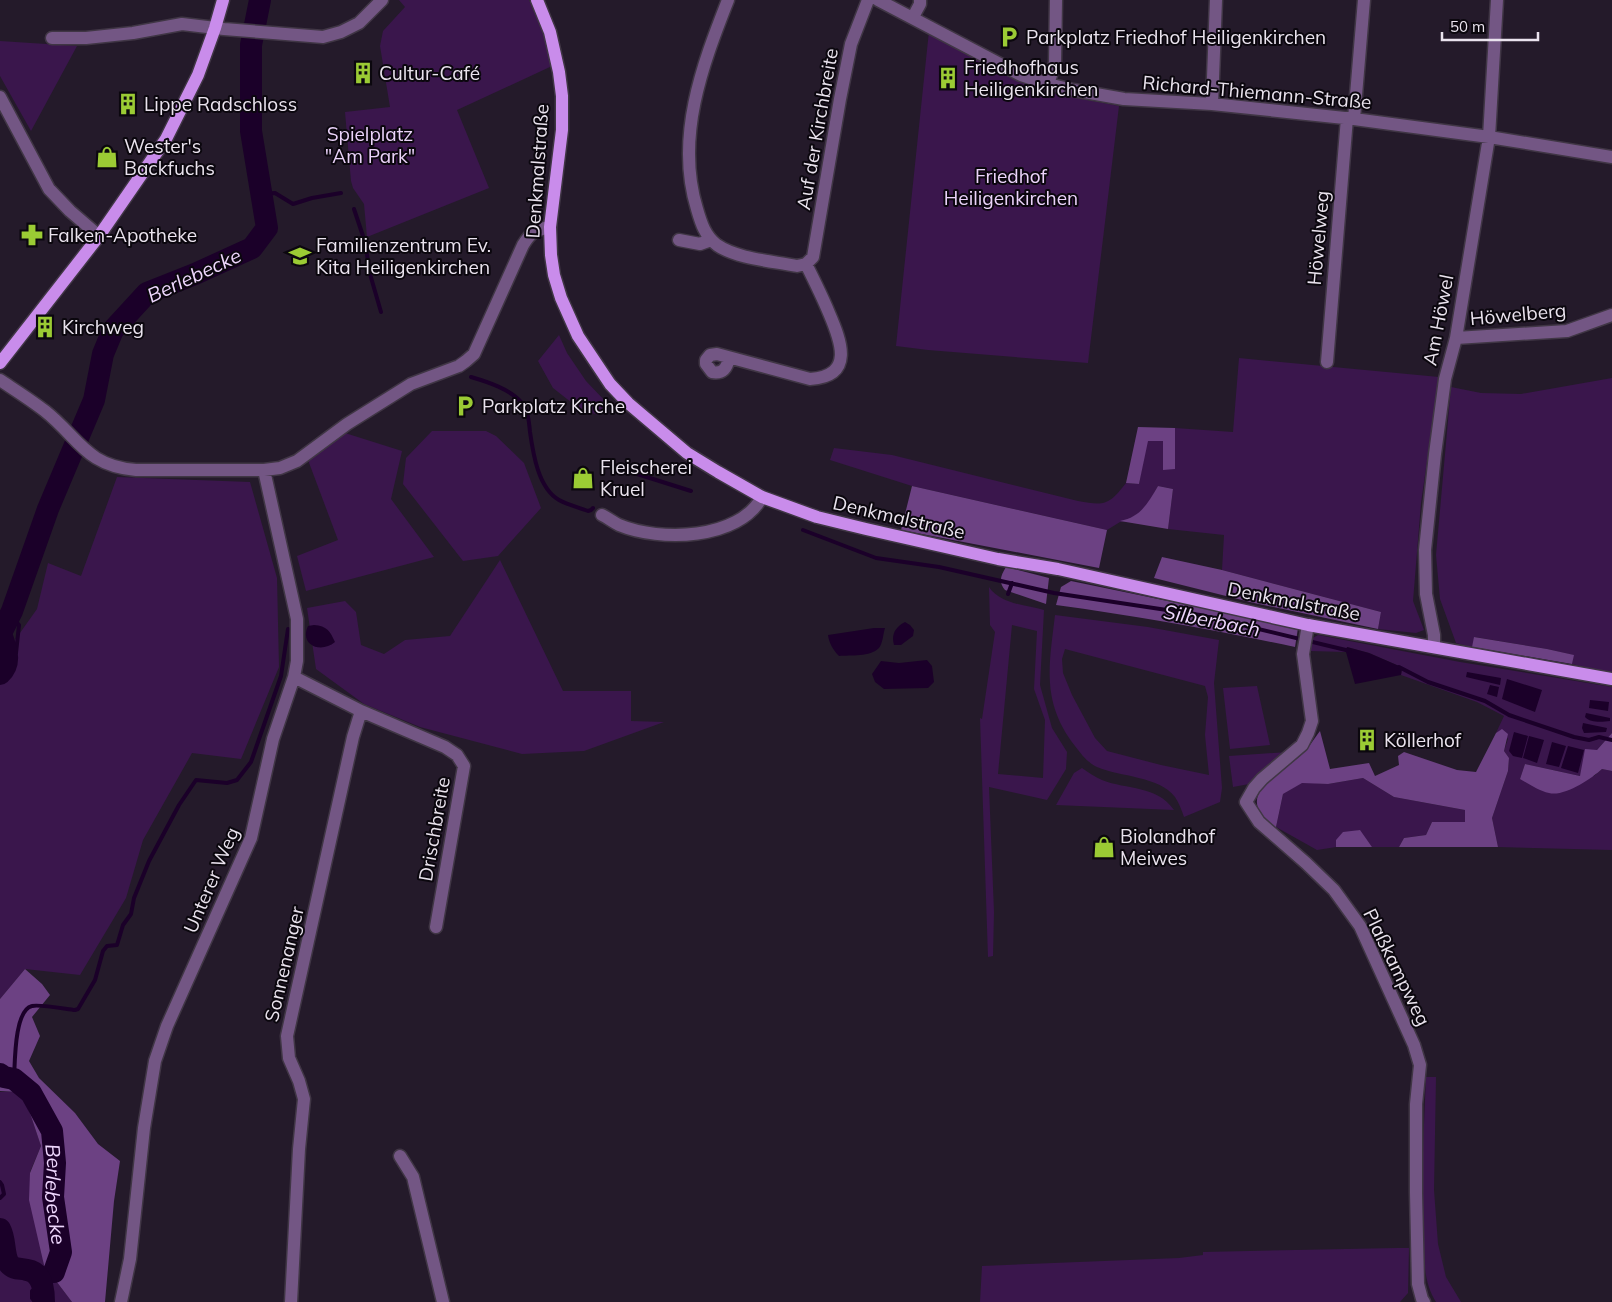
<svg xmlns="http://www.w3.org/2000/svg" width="1612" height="1302" font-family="Mulish,sans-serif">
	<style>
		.green { fill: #3a164c; fill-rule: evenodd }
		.forest { fill: #6c4183 }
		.water { fill: #1b0029 }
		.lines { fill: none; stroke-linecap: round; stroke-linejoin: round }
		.stream { stroke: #1b0029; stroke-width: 4 }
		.river { stroke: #1b0029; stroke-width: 22 }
		.minor-casing { stroke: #403645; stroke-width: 15 }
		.major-casing { stroke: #403645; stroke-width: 15 }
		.minor { stroke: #735684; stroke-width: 12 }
		.major { stroke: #c98ceb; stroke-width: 12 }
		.labels { text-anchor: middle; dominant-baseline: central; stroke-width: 4; stroke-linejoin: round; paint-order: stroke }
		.poi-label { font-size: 19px; fill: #eae3ee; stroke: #0b070e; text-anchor: start }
		.street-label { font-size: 19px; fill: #eae3ee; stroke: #0b070e }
		.park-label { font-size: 19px; fill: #ebd3fa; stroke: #0b070e }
		.water-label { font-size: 20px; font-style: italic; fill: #efd7fe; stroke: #0b070e }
	</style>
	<rect width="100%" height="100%" fill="#241a2a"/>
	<!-- green -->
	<path class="green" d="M399,0H529L550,48L552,66L457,110L489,188L367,237L364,204L353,188L351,181L345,112L390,107L380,46L383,31L405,7Z
		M929,31L1039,91L1119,106L1088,363L928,350L896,346Z
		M0,41L77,46L31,131L0,76Z
		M559,335L567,353L586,381L606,402L599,415L581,410L553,388L538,361Z
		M1239,358L1439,377L1421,503L1413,601L1424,630L1416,633L1378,629L1381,612L1222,570L1224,535L1168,529L1173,489L1158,486L1146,508L1129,520L1120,522L1107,530L912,486L830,460L834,448L892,455L1078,501C1105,506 1109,505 1126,483L1139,484L1147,441H1163V469H1175V428L1233,432Z
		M1612,378V674L1572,664L1573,655L1547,649L1475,637L1472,647L1456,643L1440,599L1436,555L1451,387L1481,393L1521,394Z
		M432,431H486L496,436L524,463L541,508L498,556L463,561L403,484L406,458Z
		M345,433L402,451L391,499L434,557L306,591L297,556L338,540L308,460Z
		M117,477L250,482L277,578L279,667L241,759L192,753L143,840L126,898L80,975L25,969L0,999V661L37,609L48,563L81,576Z
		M500,560L563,691H631V721L664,722L584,751L522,754L420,727L364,704L316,669L307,608L345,601L356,612L361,645L384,654L405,640L450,636Z
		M989,587C1000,604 1026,605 1044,610L1040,685L1052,728L1067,752L1066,769L1047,800L989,787L994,912L993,956L988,957L980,718L982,719L995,632L990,625ZM1012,625L1037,631L1034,689L1045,720L1043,778L998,774Z
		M1055,615L1148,627L1219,640L1214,683L1222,788L1220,802L1184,817C1182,811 1179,803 1175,797C1159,776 1120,777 1097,767C1088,763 1081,754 1075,746C1041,702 1049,666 1055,615ZM1065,649L1205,686L1208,697L1205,735L1209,775L1161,765L1107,751L1095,738L1072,695L1063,673L1062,659Z
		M1318,635L1460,662L1612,687V733L1597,750L1580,776L1525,764L1520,779L1594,776L1602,769L1612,771V850L1498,847L1492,818L1508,771L1509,758L1504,751L1508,739L1502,730L1496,733L1504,716L1477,702L1401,675L1402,669L1399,666L1369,653L1347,647L1346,652L1310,651L1313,638Z
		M1257,686L1270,745L1230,749L1223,688Z
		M1288,752L1249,784L1233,787L1229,756Z
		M1082,768C1088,772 1095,777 1102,780C1127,790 1157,785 1174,810L1056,805L1074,773Z
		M1363,778L1394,797L1465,810V822H1432L1426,835L1404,838L1399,847H1372L1359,830L1336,840V847L1317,850L1276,827L1283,794L1302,782L1328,784Z
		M1426,1077H1436L1434,1190L1438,1244L1446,1277L1461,1302H1436C1422,1280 1424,1253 1423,1227C1421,1177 1424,1127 1426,1077Z
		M20,1091L31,1116L41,1146L30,1172L44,1265L72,1302H0V1092Z
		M1397,1248H1409L1408,1293L1400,1302H980L982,1266L1179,1258L1203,1255V1252Z"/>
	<!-- forest -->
	<path class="forest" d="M1138,427L1175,428V469L1163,470V441H1148L1139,484L1126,483Z
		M912,486L1107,530L1099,568L901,530Z
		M1158,486L1173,489L1168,529L1120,521C1141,517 1148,503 1158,486Z
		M1162,557L1222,570L1381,612L1378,629L1254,603L1154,578Z
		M1006,567L1049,578L1046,604L1005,590C998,582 1001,575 1006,567Z
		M1071,581L1298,628L1295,647C1216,630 1137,616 1056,605L1061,587Z
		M1474,637L1547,649L1574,655L1572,664L1472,647Z
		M1502,729L1508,734L1504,751L1509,758L1508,771L1492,818L1498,847H1399L1404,838L1426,835L1432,822H1465V810L1394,797L1363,778L1328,784L1302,783L1283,794L1276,827L1273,829C1234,793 1275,778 1300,756C1308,749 1314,739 1320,731L1330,769L1369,763L1375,776L1399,765L1398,756L1404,752L1457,770L1476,772L1496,733Z
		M1612,733V771L1602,769C1591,779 1564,797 1549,793C1539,791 1529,784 1520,779L1525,764L1580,776L1585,749L1597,750Z
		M1360,830L1372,847H1336V840L1343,832Z
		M25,969L42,984L50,995L32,1017L40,1036L29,1061L39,1078L75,1113L98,1144L120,1161L114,1201L105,1302H72L44,1265L29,1200L30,1173L41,1146L31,1116L20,1092L0,1091V999Z"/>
	<!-- water -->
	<path class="water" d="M905,622L910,625L914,630L913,636L901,645H894C891,635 895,627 905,622Z
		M314,625C327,626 330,631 335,642C321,654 299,645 308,626Z
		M874,628H885C883,634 883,643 879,648C870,657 851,655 839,656C833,650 829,643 828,635Z
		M1347,647L1369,653L1399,666L1402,668L1401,675L1355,684L1346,652Z
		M927,660L932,666L934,682L928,688L884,689L875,682L872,674L881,661L899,663Z
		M1467,672L1501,678L1500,685L1466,677Z
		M1507,679L1542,690L1535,712L1502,699Z
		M1490,685L1499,687L1497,697L1487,694Z
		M1590,700L1609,702L1608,711L1589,708Z
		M1586,713L1610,718V721C1602,722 1590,723 1585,717Z
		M1583,723L1607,728L1606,732L1584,733L1582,728Z
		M1514,732L1528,736L1522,758L1513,756L1509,751Z
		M1529,736L1544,740L1537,763L1523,758Z
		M1552,742L1566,746L1559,767L1546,764Z
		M1568,746L1584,750L1578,773L1561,768Z"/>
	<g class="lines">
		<!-- stream -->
		<path class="stream" d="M261,194L275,193L293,204L312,198L341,193
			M354,209L365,242L370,274L381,312
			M471,377C488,382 510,389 522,403C528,411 529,421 530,432C533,453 538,488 559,500C568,505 578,507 588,511L591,510L593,508
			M615,467L691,491
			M803,530L876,558L939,567L1054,593L1200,615L1350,651
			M1008,594L1012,583
			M8,660L16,653L19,625L10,614
			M1399,667L1428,682L1485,701L1509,715L1574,737L1589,740L1599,737L1612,740
			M14,1079C15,1064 14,1010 32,1006C39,1004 66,1009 75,1010L78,1009L95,980L103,951L107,946L117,945L123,925L131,914L134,898L149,861L179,805L196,780L227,783L237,780L251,762L281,676L288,629
			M0,1182L2,1185L4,1194L0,1198
			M35,1302L32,1298V1291L42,1283"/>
		<!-- river -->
		<g class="river">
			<path d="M0,674C13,662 5,647 1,633L12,611L48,509L94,400L103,354L113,330L147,293L195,274L252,248L267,228L251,131V45L260,0"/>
			<path id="s1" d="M0,1074L4,1077L14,1079L31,1093L52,1131L55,1163L53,1197L61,1252L54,1272"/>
			<path d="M0,1229C6,1240 3,1254 9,1264C14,1270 21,1268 27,1270C42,1272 44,1290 44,1302"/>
		</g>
		<!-- minor casing -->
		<g class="minor-casing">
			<path id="minor" d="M728,0C702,66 675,138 697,209C701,223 705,236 717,245C737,259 773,261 797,266L806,264C814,280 822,296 829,313C841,341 855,376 810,379L717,354L710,355L706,360V364L712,372C723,374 727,368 729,358
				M878,0L1021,75L1048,84L1073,90L1124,99L1212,104L1354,119L1489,137L1612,157
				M913,17L920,4V0
				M52,38H86L133,33L182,24L224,29L323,37L341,32L359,23L382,0
				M1048,84L1055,63L1056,0
				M0,97L49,189L70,211L99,236
				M1212,104L1216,0
				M1354,119L1364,0
				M679,240L700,244L711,240
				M806,264L813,257L840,99L851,44L868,0
				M1456,338L1567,331L1612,315
				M1327,362L1347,118
				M0,380C15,390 31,400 45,411C79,438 86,466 136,470H264L280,468L297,461L347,424L411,384L459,366L466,361L474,354L523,245C531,232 535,230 550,227
				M602,515C608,518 613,522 619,525C660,542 739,540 762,497
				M1308,625L1303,654L1312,721L1308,733L1302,745L1262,779L1254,788L1246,802L1259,822L1306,863L1334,890L1360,926L1414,1045L1420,1065L1416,1104V1193L1418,1284L1422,1299L1424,1302
				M1434,647V635L1426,594L1425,550L1435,454L1445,379L1456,338L1489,137L1497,0
				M361,711L445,747L457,755L464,766L436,927
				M400,1156L413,1177L443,1302
				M121,1302L130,1259L144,1128L155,1061L167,1026L251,838L273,739L294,677L297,661V619L264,470
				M291,1302L299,1149L304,1099L299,1081L289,1058L287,1036L353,737L361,711L294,677"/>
		</g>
		<!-- major casing -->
		<g class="major-casing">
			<path id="major" d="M537,0L550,32L559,72L562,96V130L550,227L551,255L554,275L561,298L578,336L610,384L628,403L687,453L718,472L762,497L817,517L866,529L998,559L1058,569L1308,625L1612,679
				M0,363L99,236L166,139L198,75L215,28L223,0"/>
		</g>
		<!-- minor -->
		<use href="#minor" class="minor"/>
		<!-- major -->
		<use href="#major" class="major"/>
	</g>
	<!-- icons -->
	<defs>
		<g id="parking-bare" transform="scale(1.725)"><path d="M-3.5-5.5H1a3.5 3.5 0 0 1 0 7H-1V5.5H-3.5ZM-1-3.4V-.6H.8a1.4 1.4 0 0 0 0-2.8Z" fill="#9bcb34" stroke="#0b070e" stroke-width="2.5" paint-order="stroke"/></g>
		<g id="building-bare" transform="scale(1.725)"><path d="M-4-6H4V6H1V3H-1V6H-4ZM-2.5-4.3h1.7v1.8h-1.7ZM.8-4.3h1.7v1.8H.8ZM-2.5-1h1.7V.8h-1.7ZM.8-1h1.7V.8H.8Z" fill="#9bcb34" stroke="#0b070e" stroke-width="2.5" paint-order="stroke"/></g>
		<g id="shop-bare" transform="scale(1.725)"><path d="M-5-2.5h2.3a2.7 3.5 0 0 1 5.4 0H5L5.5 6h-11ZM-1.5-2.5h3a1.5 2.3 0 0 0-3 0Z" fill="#9bcb34" stroke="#0b070e" stroke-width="2.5" paint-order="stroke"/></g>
		<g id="pharmacy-bare" transform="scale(1.725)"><path d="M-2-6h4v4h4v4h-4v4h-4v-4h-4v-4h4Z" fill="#9bcb34" stroke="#0b070e" stroke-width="2.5" paint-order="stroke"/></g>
		<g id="school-bare" transform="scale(1.725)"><path d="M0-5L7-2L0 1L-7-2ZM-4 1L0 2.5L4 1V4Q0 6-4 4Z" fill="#9bcb34" stroke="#0b070e" stroke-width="2.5" paint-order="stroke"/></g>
	</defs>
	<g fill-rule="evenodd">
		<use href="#parking-bare" x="1009" y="37"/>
		<use href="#building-bare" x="363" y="73"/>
		<use href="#building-bare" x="948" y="78"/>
		<use href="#building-bare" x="128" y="104"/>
		<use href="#shop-bare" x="107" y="157"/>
		<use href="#pharmacy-bare" x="32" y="235"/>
		<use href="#school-bare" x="300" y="256"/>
		<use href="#building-bare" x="45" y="327"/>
		<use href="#parking-bare" x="465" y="406"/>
		<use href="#shop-bare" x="583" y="478"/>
		<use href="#building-bare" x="1367" y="740"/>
		<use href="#shop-bare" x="1104" y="847"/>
	</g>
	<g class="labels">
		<!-- poi labels -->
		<g class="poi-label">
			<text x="1026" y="37">Parkplatz Friedhof Heiligenkirchen</text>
			<text x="964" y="67">Friedhofhaus<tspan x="964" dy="22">Heiligenkirchen</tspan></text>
			<text x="379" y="73">Cultur-Café</text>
			<text x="144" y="104">Lippe Radschloss</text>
			<text x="124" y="146">Wester's<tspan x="124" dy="22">Backfuchs</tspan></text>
			<text x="48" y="235">Falken-Apotheke</text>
			<text x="316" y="245">Familienzentrum Ev.<tspan x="316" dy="22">Kita Heiligenkirchen</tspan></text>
			<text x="62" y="327">Kirchweg</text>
			<text x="482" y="406">Parkplatz Kirche</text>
			<text x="600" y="467">Fleischerei<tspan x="600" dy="22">Kruel</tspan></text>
			<text x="1384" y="740">Köllerhof</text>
			<text x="1120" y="836">Biolandhof<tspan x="1120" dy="22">Meiwes</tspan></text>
		</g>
		<!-- street labels -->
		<g class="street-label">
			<text transform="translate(1257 92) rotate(5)">Richard-Thiemann-Straße</text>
			<text transform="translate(817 129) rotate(-80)">Auf der Kirchbreite</text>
			<text transform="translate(537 171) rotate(-86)">Denkmalstraße</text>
			<text transform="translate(1318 238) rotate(-85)">Höwelweg</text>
			<text transform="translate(1518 314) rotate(-5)">Höwelberg</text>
			<text transform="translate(1438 320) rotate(-79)">Am Höwel</text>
			<text transform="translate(899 517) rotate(13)">Denkmalstraße</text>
			<text transform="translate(1294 601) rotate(11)">Denkmalstraße</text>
			<text transform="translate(434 829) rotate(-80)">Drischbreite</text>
			<text transform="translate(211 880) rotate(-67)">Unterer Weg</text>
			<text transform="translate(284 964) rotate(-77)">Sonnenanger</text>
			<text transform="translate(1397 967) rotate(64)">Plaßkampweg</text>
		</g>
		<!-- park labels -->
		<g class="park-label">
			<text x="370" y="134">Spielplatz<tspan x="370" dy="22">"Am Park"</tspan></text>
			<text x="1011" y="176">Friedhof<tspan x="1011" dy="22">Heiligenkirchen</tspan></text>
		</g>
		<!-- water labels -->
		<g class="water-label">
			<text transform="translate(194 275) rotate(-25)">Berlebecke</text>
			<text transform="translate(1212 620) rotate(11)">Silberbach</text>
			<text stroke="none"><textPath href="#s1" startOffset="144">Berlebecke</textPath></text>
		</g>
	</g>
	<!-- scale -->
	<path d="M1442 32v8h96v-8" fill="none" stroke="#eae3ee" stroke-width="2.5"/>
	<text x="1450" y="32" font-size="15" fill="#eae3ee" stroke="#0b070e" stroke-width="4" paint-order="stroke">50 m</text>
</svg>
